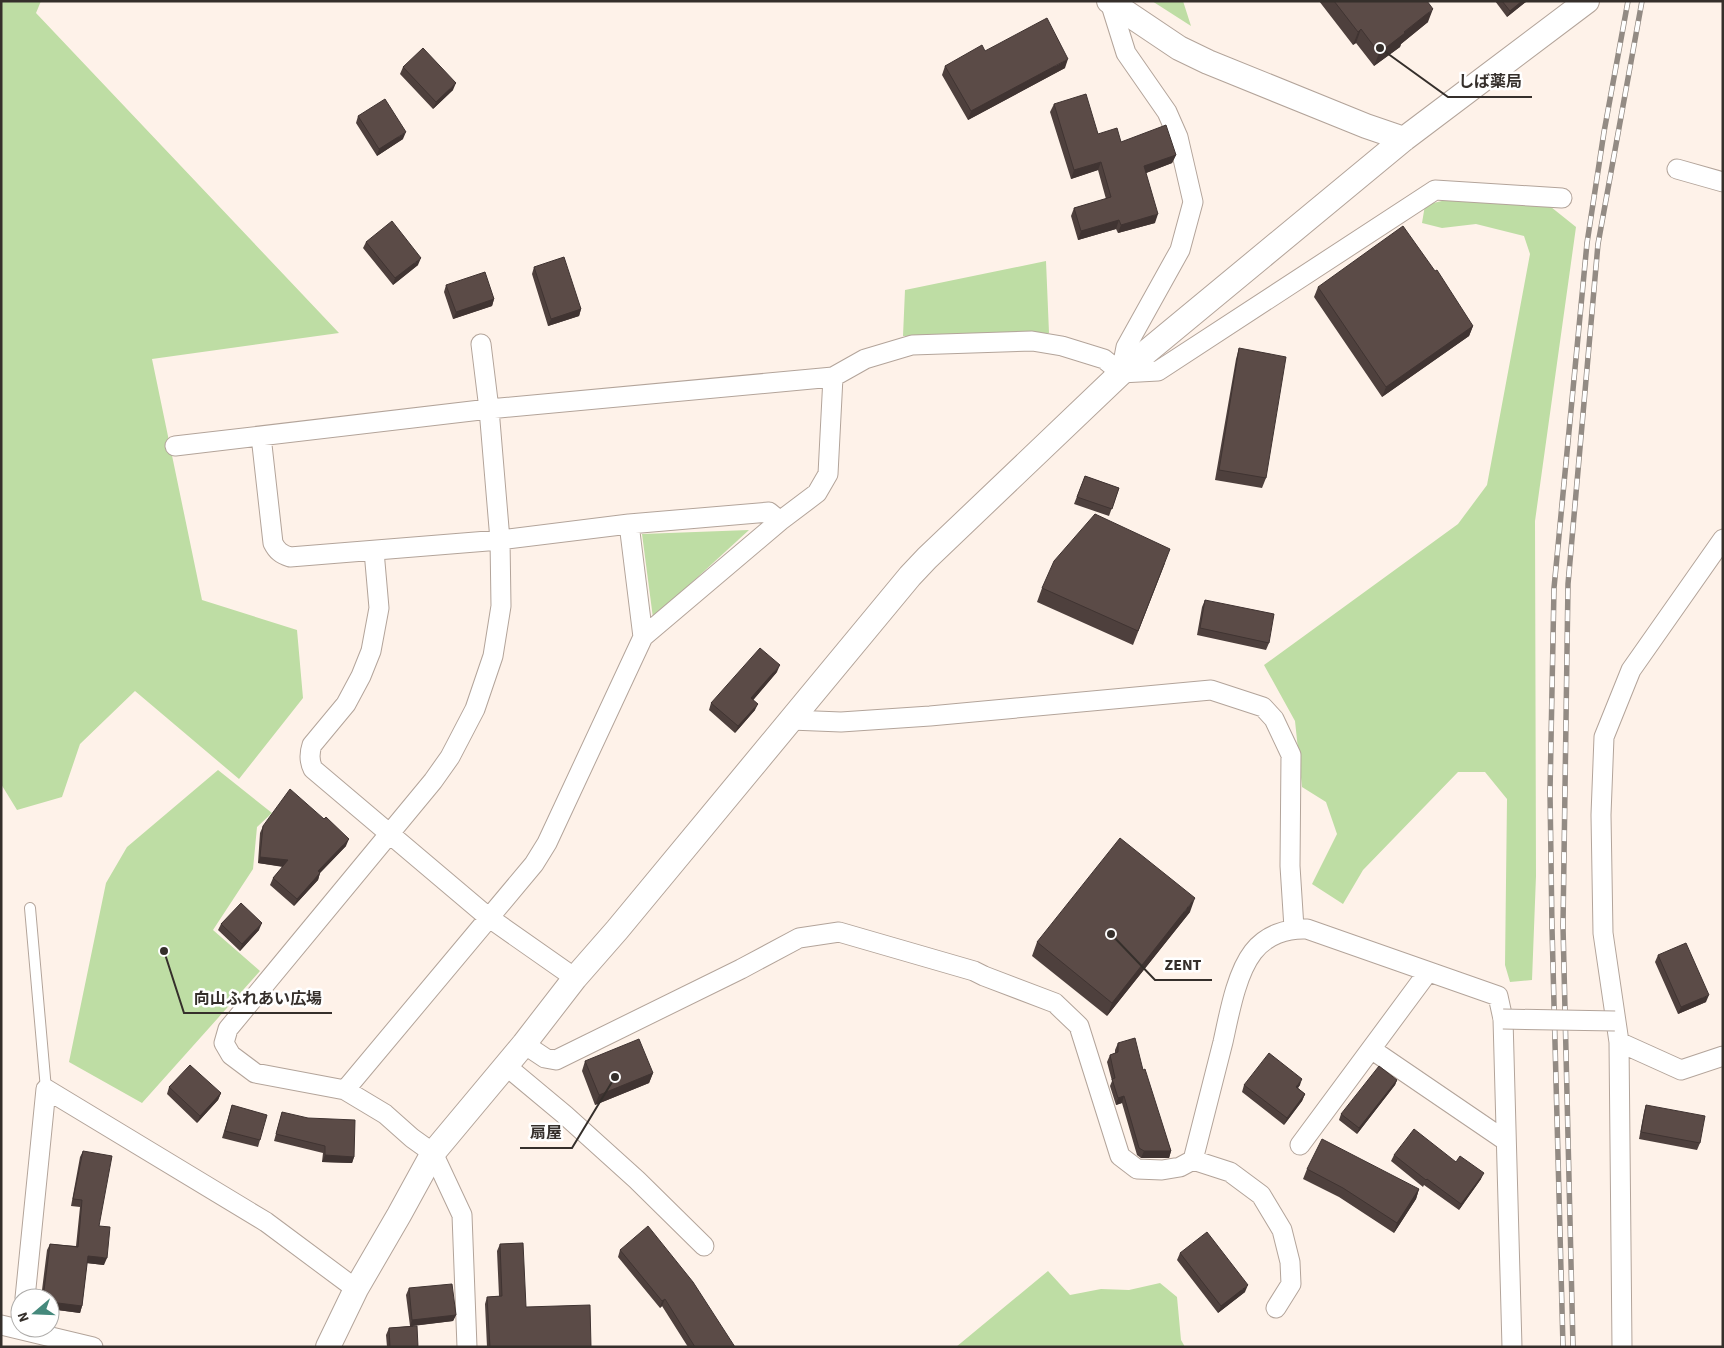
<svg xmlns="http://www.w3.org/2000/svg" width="1724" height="1348" font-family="'Source Sans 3','Noto Sans JP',sans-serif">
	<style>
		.green { fill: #bedda4 }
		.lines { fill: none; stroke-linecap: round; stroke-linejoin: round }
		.service-casing { stroke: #b3a49a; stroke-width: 12 }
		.minor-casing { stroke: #b3a49a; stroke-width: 21 }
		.tertiary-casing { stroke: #b3a49a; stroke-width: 26 }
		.service { stroke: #fff; stroke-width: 10 }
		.minor { stroke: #fff; stroke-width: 19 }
		.tertiary { stroke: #fff; stroke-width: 24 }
		.rail-casing { stroke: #938b84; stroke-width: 5.5 }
		.rail { stroke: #fff; stroke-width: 4; stroke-dasharray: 11; stroke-linecap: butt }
		.minor-bridge-casing { stroke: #b3a49a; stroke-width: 21; stroke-linecap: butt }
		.minor-bridge { stroke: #fff; stroke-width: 19 }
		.wall { fill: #4e403d }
		.shaded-wall { fill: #403432 }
		.building { fill: #5b4b47; stroke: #403432 }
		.leader { fill: none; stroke: #352f2b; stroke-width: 2 }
		.callout-dot { fill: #352f2b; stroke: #fff; stroke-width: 2 }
		.callout-label { font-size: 16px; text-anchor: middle; font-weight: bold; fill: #352f2b; stroke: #fff; stroke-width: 5; stroke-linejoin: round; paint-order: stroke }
	</style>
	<rect width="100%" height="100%" fill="#fef2e9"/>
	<!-- green -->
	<path class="green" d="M1,1H41L36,13L339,333L152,359L202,600L297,630L303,698L239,779L135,691L80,744L62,797L17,810L1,784Z
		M1152,1H1183L1191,26Z
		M1446,200L1488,201L1551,207L1576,227L1535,521L1536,876L1532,980L1510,982L1505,965L1507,799L1485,772H1458L1363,870L1343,904L1312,884L1337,834L1326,802L1302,787L1295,721L1264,665L1458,524L1487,485L1530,254L1524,236L1476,224L1442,228L1422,223L1425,205Z
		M1046,261L1049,333L903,336L905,290Z
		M749,530L653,618L642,534Z
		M218,770L272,813L257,827L253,869L213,930L260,971L142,1103L69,1062L106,883L127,847Z
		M1048,1271L1070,1295L1101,1289L1129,1290L1160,1283L1177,1297L1181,1340L1185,1347H956Z"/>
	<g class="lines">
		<!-- service casing -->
		<g class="service-casing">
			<path id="service" d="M30,908L46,1089"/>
		</g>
		<!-- minor casing -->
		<g class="minor-casing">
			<path id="minor" d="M1110,2L1126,53L1167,112L1178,137L1193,202L1180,250L1126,347L1121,373
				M1677,169L1723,182
				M261,436L273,543C277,551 281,554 290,557L500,540L629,524L769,512L780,521L817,493L828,474L833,377
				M175,446L489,409L833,377L865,359L912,345L1032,341L1062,346L1104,359L1121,373L1158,371L1435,190L1562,198
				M374,551L379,608L371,651L361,676L346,704L312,745C309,754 309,761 313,769L488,917L575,978
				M643,637L780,521
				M791,720L841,722L930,716L1211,690L1263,707L1274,719L1291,755L1290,866L1294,928
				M1619,1042L1681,1070L1723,1056
				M524,1044L545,1058L556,1060L741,969L799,938L839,932L974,971L984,976L1055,1003L1079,1026L1120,1156L1137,1169L1162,1170L1180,1167L1193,1160C1203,1121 1213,1081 1223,1042C1229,1015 1236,974 1253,952C1266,935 1287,928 1307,929L1498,996L1503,1019L1512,1347
				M1371,1049L1506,1141
				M505,1065L565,1115L637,1180L704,1246
				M345,1090L534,864L547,843L643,637L629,524
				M1300,1145L1428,972
				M1193,1160L1230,1172L1261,1195L1282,1230L1290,1262L1291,1284L1276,1308
				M25,1298L46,1089L266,1222L356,1289
				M1,1325L93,1347
				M467,1347L462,1215L433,1153L412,1138L385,1114L345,1090L255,1073L231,1055L224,1043L228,1029L433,781L450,757L475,709L493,656L501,606L500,540L489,409L481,344
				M1622,1347L1619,1042L1603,933L1601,815L1604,737L1631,670L1723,539"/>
		</g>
		<!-- tertiary casing -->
		<g class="tertiary-casing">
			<path id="tertiary" d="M1109,1L1179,48L1208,62L1366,126L1404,139
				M328,1347L356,1289L399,1215L433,1153L524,1044L575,978L617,930L910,576L927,558L1121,373L1404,139L1587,1"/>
		</g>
		<!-- service -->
		<use href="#service" class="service"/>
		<!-- minor -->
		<use href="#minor" class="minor"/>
		<!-- tertiary -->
		<use href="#tertiary" class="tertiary"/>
		<!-- rail casing -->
		<g class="rail-casing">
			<path id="rail" d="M1563,1347L1552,928L1550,792L1554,588L1587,243L1604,132L1628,1
				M1573,1347L1563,926L1568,584L1598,244L1642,1"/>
		</g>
		<!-- rail -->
		<use href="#rail" class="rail"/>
		<!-- minor-bridge casing -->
		<g class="minor-bridge-casing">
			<path id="minor-bridge" d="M1503,1019L1615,1021"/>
		</g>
		<!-- minor-bridge -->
		<use href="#minor-bridge" class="minor-bridge"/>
	</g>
	<!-- wall -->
	<path class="wall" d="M1319,1H1427L1428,22L1401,44L1400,47L1374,66L1356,43L1353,45Z
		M1495,1H1527L1507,17Z
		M985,51L1065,68L968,120L942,75L945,66Z
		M403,67L453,90L433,109L400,74Z
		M1054,104L1098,134L1121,142L1176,155L1172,163L1146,173L1155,223L1118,233L1116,229L1078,240L1071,216L1074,208L1106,199L1098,170L1071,179L1050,112Z
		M358,116L403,139L377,156L356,123Z
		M366,242L418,265L393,285L363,248Z
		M534,267L581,309L579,316L548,326L532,274Z
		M446,285L494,299L492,306L453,319L444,292Z
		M1318,287L1473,326L1469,336L1382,397L1314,297Z
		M1239,348L1266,478L1262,488L1215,480L1236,359Z
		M1085,476L1119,488L1109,516L1074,504Z
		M1165,563L1133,645L1037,602L1042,588Z
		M1205,600L1269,643L1266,650L1197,635L1202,607Z
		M777,672L753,700L755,710L735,733L709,710L711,703Z
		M263,826L346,846L320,873L318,880L294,906L270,885L273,878L283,867L258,863L260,833Z
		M1190,912L1107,1016L1032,956L1037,942Z
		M221,924L259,930L240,951L218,930Z
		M1658,955L1706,1002L1678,1014L1655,962Z
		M1118,1043L1143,1070L1171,1151L1169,1158H1141L1137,1155L1122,1103L1116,1105L1110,1086L1112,1081L1107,1062L1110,1055L1115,1053V1050Z
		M585,1061L653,1073L649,1083L595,1105L582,1071Z
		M1397,1080L1395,1085L1357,1134L1339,1120L1341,1114Z
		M1244,1085H1300L1298,1088L1305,1094L1302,1101L1284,1125L1242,1092Z
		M169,1087L221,1093L218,1100L197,1123L167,1094Z
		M232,1105L260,1140L258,1147L222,1138Z
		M1646,1105L1700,1143L1697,1150L1639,1139L1644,1112Z
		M282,1112L354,1157L352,1163L322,1162L323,1153L274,1141Z
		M83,1151L99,1226L104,1265L87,1263L82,1306L80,1313L50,1309V1298H41L47,1250L50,1244L76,1246L80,1207L71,1206L80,1157Z
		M1394,1155L1456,1162L1481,1179L1459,1210L1424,1185L1423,1187L1391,1161Z
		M1307,1169L1419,1189L1416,1199L1394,1233L1339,1197L1303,1179Z
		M500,1244L526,1307L591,1347H487L485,1304L487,1297L499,1296L497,1251Z
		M620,1250L735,1347H688L662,1306L660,1308L618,1257Z
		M1180,1253L1245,1292L1218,1313L1177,1260Z
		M409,1288L456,1315L453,1321L413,1326L418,1347H387L386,1335L389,1328L410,1326L406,1295Z"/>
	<!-- shaded-wall -->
	<path class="shaded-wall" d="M1522,1H1527L1507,17L1510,11Z
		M1433,9L1428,22L1401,44L1400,47L1374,66L1379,53Z
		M1361,29L1356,43L1353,45L1358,32Z
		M1068,59L1065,68L968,120L971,111Z
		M456,83L453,90L433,109L436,102Z
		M406,132L403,139L377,156L379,149Z
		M1176,155L1172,163L1141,175L1144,166Z
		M1101,162L1098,170L1071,179L1074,170Z
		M1158,214L1155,223L1118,233L1121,225Z
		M1119,220L1116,229L1078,240L1081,231Z
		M421,258L418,265L393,285L395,278Z
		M494,299L492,306L453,319L456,312Z
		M581,309L579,316L548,326L551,319Z
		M1473,326L1469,336L1382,397L1386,387Z
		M780,665L777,672L749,705L751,698Z
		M758,704L755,710L735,733L738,726Z
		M349,839L346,846L315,878L318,871Z
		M260,857L288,860L286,867L258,863Z
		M320,873L318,880L294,906L297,899Z
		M1195,898L1190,912L1107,1016L1112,1003Z
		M262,923L259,930L240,951L242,944Z
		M1709,995L1706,1002L1678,1014L1681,1007Z
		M653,1073L649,1083L595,1105L599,1095Z
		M1302,1079L1300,1085L1293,1094L1296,1087Z
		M1397,1080L1395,1085L1357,1134L1359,1128Z
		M221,1093L218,1100L197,1123L200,1116Z
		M1305,1094L1302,1101L1284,1125L1287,1118Z
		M1124,1096L1122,1103L1116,1105L1118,1098Z
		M1144,1151H1171L1169,1158H1141Z
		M325,1155L354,1157L352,1163L322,1162Z
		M1484,1173L1481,1179L1459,1210L1461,1204Z
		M1419,1189L1416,1199L1394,1233L1397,1223Z
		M88,1256L107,1258L104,1265L86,1263Z
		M1248,1285L1245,1292L1218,1313L1221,1306Z
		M665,1299L662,1306L660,1308L662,1301Z
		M50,1302L82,1306L80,1313L50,1309Z
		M456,1315L453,1321L410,1326L412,1320Z"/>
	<!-- building -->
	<path class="building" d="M1334,1H1427L1433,9L1404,32L1405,33L1379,53L1361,29L1358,32Z
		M1502,1H1522L1510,11Z
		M1047,18L1068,59L971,111L945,66L982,45L985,51Z
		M423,48L456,83L436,102L403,67Z
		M1086,94L1098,134L1117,128L1121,142L1166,125L1176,155L1144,166L1158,214L1121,225L1119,220L1081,231L1074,208L1111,197L1101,162L1074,170L1054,104Z
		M385,99L406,132L379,149L358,116Z
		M392,221L421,258L395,278L366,242Z
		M1403,226L1435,271L1437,270L1473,326L1386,387L1318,287Z
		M564,257L581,309L551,319L534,267Z
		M485,272L494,299L456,312L446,285Z
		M1239,348L1286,357L1266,478L1219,470Z
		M1085,476L1119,488L1112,509L1077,497Z
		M1095,514L1170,549L1138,631L1042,588L1054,561Z
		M1205,600L1274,614L1269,643L1200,628Z
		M760,648L780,665L751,698L758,704L738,726L711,703Z
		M290,789L324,819L326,817L349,839L318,871L320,873L297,899L273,878L288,860L260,857L263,826Z
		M1120,838L1195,898L1112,1003L1037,942Z
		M241,903L262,923L242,944L221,924Z
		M1686,943L1709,995L1681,1007L1658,955Z
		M1135,1038L1143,1070L1145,1069L1171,1151H1144L1139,1148L1124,1096L1118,1098L1112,1079L1115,1078L1110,1055L1118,1052V1043Z
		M639,1039L653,1073L599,1095L585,1061Z
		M1269,1053L1302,1079L1296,1087L1305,1094L1287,1118L1244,1085Z
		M190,1065L221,1093L200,1116L169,1087Z
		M1379,1066L1397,1080L1359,1128L1341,1114Z
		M232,1105L267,1115L260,1140L225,1131Z
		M1646,1105L1705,1116L1700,1143L1641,1132Z
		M282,1112L308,1118L355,1120L354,1157L325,1155V1146L276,1134Z
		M1414,1129L1456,1162L1460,1156L1484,1173L1461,1204L1427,1179L1426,1180L1394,1155Z
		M1322,1139L1419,1189L1397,1223L1343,1188L1307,1169Z
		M83,1151L112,1156L99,1226L110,1227L107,1258L88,1256L82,1306L50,1302V1298H43L50,1244L78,1247L82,1200L73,1199Z
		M648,1226L693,1282L735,1347H695L665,1299L662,1301L620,1250Z
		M1207,1232L1248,1285L1221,1306L1180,1253Z
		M523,1243L526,1307L590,1305L591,1347H490L487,1297L502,1296L500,1244Z
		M452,1284L456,1315L412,1320L409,1288Z
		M417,1326L418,1347H390L389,1328Z"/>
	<!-- callouts -->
	<path class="leader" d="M1380 48L1448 97H1532M1111 934L1155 980H1212M164 951L184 1013H332M615 1077L572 1148H520"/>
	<g class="callout-dot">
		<circle cx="1380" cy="48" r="5"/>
		<circle cx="1111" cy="934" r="5"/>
		<circle cx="164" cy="951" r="5"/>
		<circle cx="615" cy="1077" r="5"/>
	</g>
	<g class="callout-label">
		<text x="1490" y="87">しば薬局</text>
		<text x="1183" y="970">ZENT</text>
		<text x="258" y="1004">向山ふれあい広場</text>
		<text x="546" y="1138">扇屋</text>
	</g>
	<!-- border -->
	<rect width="1724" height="1348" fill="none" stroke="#352f2b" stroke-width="5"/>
	<!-- north arrow -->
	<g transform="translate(35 1313) rotate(251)"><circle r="24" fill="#ffffff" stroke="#aeacaa"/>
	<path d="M0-4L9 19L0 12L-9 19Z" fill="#45897c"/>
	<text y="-8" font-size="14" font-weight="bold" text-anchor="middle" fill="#352f2b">N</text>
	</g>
</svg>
